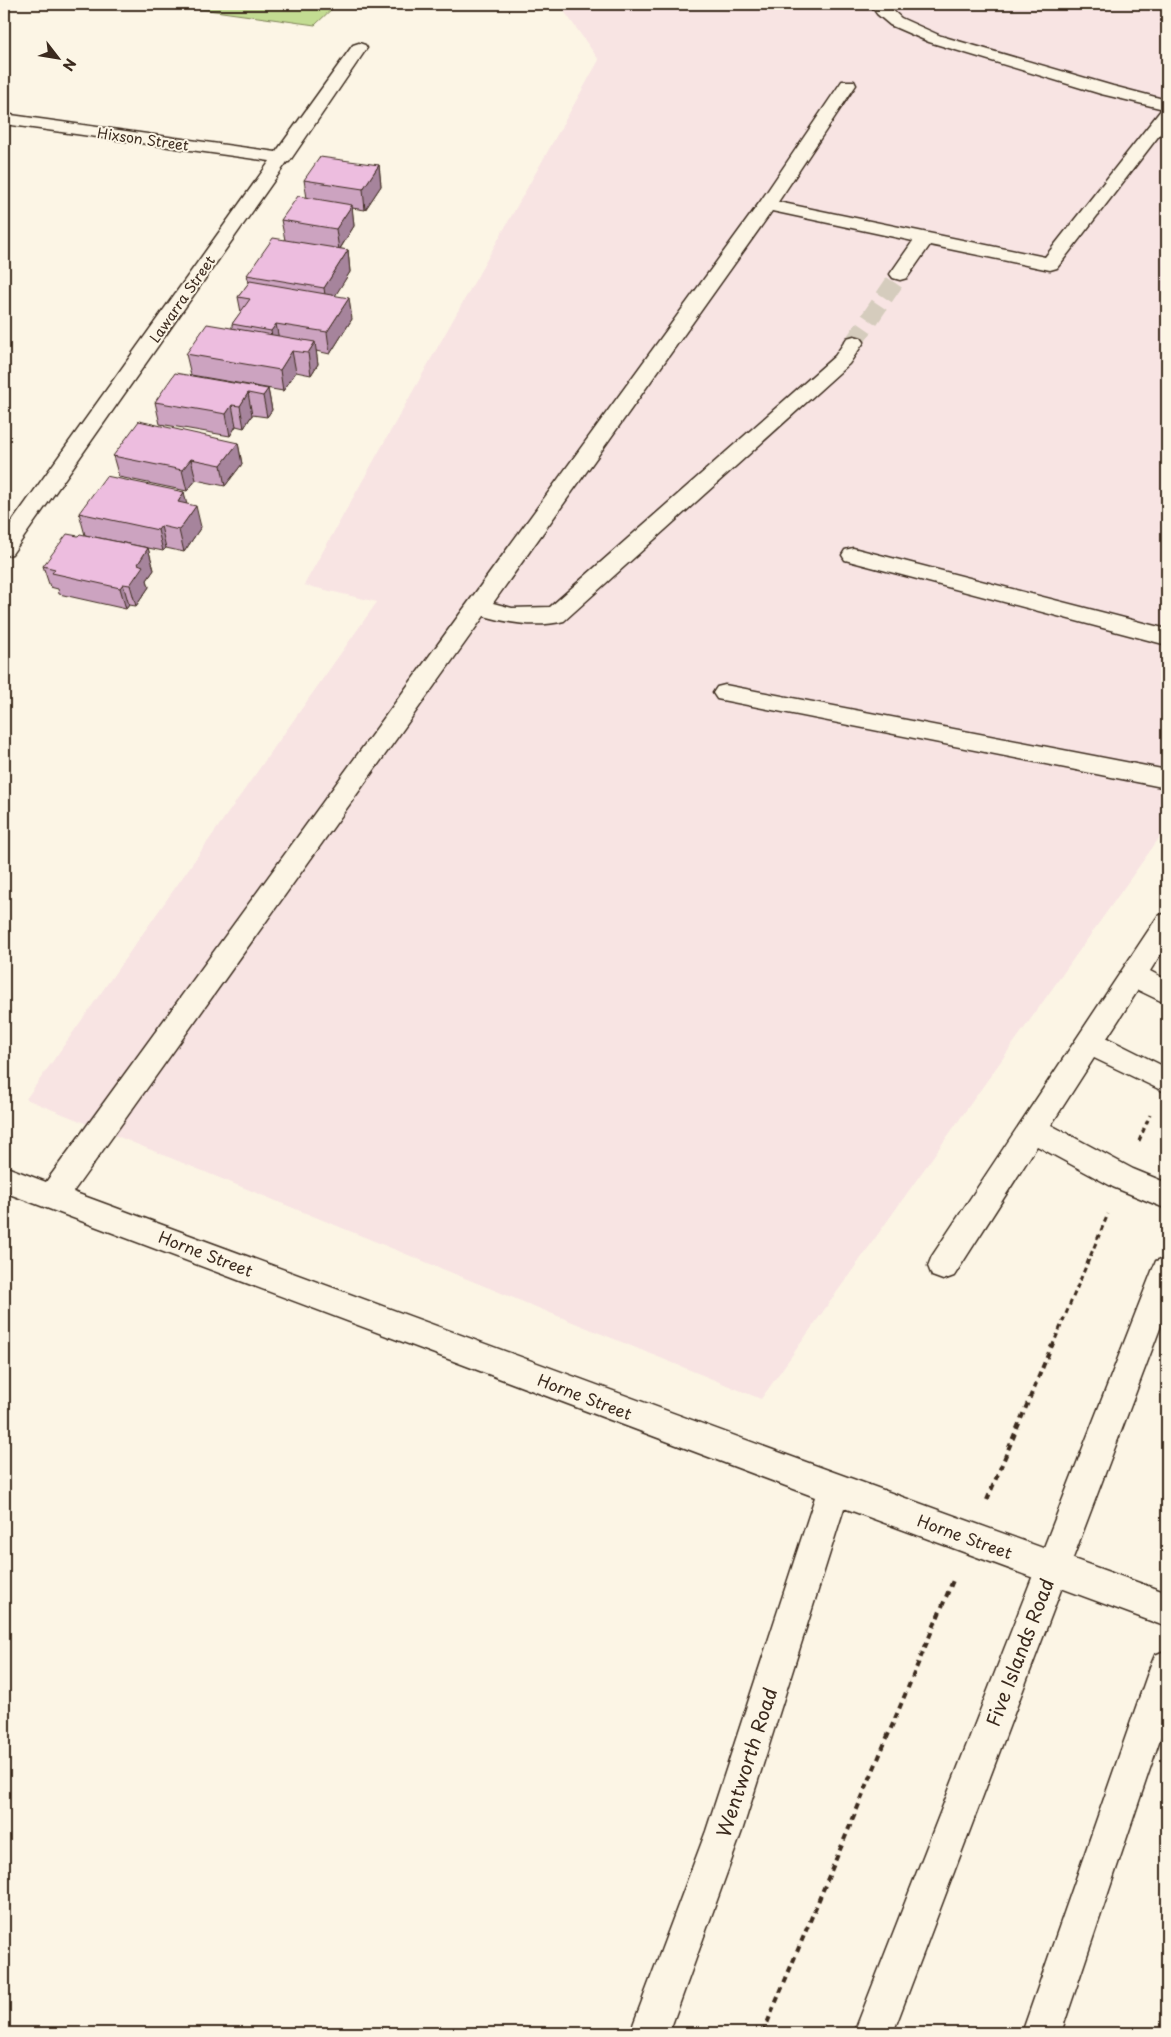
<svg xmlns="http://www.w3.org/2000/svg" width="1171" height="2037" font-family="'Playpen Sans',sans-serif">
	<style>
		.built { fill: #f8e4e3 }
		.green { fill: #c3dc92; stroke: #7f8358 }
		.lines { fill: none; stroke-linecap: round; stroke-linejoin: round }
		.minor-tunnel { stroke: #d5ccbd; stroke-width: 18; stroke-dasharray: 18 9; stroke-linecap: butt }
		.minor-casing { stroke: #3b2a1e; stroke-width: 3 }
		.major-casing { stroke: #3b2a1e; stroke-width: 3 }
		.path-far1 { stroke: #3b2a1e; stroke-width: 3; stroke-dasharray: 5 4; stroke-linecap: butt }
		.path { stroke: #3b2a1e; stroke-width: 4; stroke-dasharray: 6 5; stroke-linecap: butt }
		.minor { fill: #fcf5e5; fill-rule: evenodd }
		.major { fill: #fcf5e5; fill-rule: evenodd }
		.wall { fill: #cca3c0; stroke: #3b2a1e }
		.shaded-wall { fill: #a6849c; stroke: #3b2a1e }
		.building { fill: #edbddf; stroke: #3b2a1e }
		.labels { text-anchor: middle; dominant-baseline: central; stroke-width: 4; stroke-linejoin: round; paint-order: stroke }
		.far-street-label { font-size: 14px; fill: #3b2a1e; stroke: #fcf5e5 }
		.street-label { font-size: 16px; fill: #3b2a1e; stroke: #fcf5e5 }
		.near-street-label { font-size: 19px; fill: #3b2a1e; stroke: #fcf5e5 }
	</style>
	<rect width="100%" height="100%" fill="#fcf5e5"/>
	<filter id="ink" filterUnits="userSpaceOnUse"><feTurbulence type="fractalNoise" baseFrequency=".02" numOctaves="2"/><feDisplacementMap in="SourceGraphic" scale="10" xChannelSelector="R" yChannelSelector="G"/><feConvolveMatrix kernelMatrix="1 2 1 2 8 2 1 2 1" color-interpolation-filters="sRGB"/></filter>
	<g filter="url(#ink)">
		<!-- built -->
		<path class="built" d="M559,4H1167V827L761,1399L26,1099L377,602L304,585L599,60Z"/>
		<!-- green -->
		<path class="green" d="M165,4H337L315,25Z"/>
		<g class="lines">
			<!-- minor-tunnel -->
			<path class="minor-tunnel" d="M854,342L900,274"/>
			<!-- minor casing -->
			<g class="minor-casing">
				<path id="minor" d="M870,4H886L901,18L941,36L1113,86L1167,100V125L1057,268L1050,270L930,245L907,278L900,280L893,278L890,274L913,241L772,211L493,603L512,608L550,607L835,356L847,338L854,336L861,338L864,342L849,364L564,621C538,628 509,623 484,616L73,1192L784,1454L1167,1593V1627L844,1508L742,1831L669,2033H630L706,1831L815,1497L4,1192V1166L46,1182L760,202L842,81H854L856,85L778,202L1045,257L1161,110L1164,109L1101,94L929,42L890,25L877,14Z
					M359,43L365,45L367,48L289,162H287L12,554L4,556V533L270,161L4,124V114L276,152L353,45Z
					M853,548L1167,629V645L845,560L842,555L845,550Z
					M725,685L1167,770V788L717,699L713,693L717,687Z
					M1167,913V944L1150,971L1167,980V1004L1138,990L1107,1038L1167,1068V1093L1094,1058L1051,1125L1133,1169L1167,1183V1209L1113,1187L1037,1146L954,1276L943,1280L932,1276L928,1266L932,1256L1158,916Z"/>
			</g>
			<!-- major casing -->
			<g class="major-casing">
				<path id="major" d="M1167,1257V1310L893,2033H854L1152,1271L1156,1261Z
					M1167,1650V1718L1061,2033H1022L1150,1667L1155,1655Z"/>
			</g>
			<!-- path-far1 -->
			<path class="path-far1" d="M1139,1141L1150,1115
				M1052,1347L1108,1214"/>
			<!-- path -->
			<path class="path" d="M987,1500L1052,1345
				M763,2033L954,1578"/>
			<!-- minor -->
			<use href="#minor" class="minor"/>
			<!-- major -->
			<use href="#major" class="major"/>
		</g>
		<!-- wall -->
		<path class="wall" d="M379,165L381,186L365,210L352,208L354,226L340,249L348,250L350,272L335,295L352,319L330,354L316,351L318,364L311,375L296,372L283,391L191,375L186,354L232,328V324L241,312L238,297L249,283L247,275L285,240L281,220L307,198L304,180Z
			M268,389L272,410L267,417L252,415L244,428L236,426L230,436L160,424L155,402Z
			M238,443L242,464L225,486L196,480L187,491L119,477L113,456Z
			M184,492L186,504L201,527L184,552L166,548L163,551L85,535L79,513Z
			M78,536L148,548L154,570L147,580L149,587L136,606L129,605L126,609L59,594L58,589L50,587L43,566Z"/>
		<!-- shaded-wall -->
		<path class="shaded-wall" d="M379,165L381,186L365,210L363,189Z
			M352,205L354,226L339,250L336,229Z
			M348,250L350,272L327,309L324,288Z
			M349,298L352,319L330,354L327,332Z
			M276,324L280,345L275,353L271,331Z
			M315,342L318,364L311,375L308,353Z
			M292,351L296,372L283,391L280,370Z
			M268,389L272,410L267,417L263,396Z
			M248,393L252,415L244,428L240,406Z
			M232,405L236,426L230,436L226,414Z
			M238,443L242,464L225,486L221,465Z
			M191,459L196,480L187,491L182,470Z
			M184,492L189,514L178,502Z
			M196,506L201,527L184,552L179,530Z
			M161,526L166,548L163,551L158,530Z
			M148,548L154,570L147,580L149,587L136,606L130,585L138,564Z
			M123,584L129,605L126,609L120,588Z"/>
		<!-- building -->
		<path class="building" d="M320,157L379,165L363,189L304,180Z
			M298,196L352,205L336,229L281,220Z
			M273,238L348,250L324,288L247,275Z
			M250,281L349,298L327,332L276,324L271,331L232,324L250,299L238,297Z
			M207,324L315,342L308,353L292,351L280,370L186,354Z
			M175,373L268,389L263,396L248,393L240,406L232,405L226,414L155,402Z
			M139,421L238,443L221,465L191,459L182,470L113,456Z
			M106,476L184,492L178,502L196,506L179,530L161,526L158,530L79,513Z
			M67,534L78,536L80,534L148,548L138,564L143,566L130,585L123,584L120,588L52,573L55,569L43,566Z"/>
	</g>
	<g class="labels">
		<!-- far-street labels -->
		<g class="far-street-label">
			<text transform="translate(143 139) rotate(8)">Hixson Street</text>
			<text transform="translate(182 299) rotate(-55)">Lawarra Street</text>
		</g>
		<!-- street labels -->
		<g class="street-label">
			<text transform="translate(206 1253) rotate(21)">Horne Street</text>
			<text transform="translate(585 1396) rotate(21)">Horne Street</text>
			<text transform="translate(965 1536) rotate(20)">Horne Street</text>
		</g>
		<!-- near-street labels -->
		<g class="near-street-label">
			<text transform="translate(1019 1652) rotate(-69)">Five Islands Road</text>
			<text transform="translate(746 1762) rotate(-72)">Wentworth Road</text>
		</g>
	</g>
	<!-- margin -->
	<rect width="1171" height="2037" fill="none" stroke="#fcf5e5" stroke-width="20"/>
	<rect x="10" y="10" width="1151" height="2017" fill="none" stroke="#3b2a1e" stroke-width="2" filter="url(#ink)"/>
	<!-- north arrow -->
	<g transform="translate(58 58) rotate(121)" stroke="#fcf5e5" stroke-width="4" paint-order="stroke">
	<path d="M0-4L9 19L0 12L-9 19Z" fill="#3b2a1e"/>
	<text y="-8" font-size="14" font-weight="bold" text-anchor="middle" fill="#3b2a1e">N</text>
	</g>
</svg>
